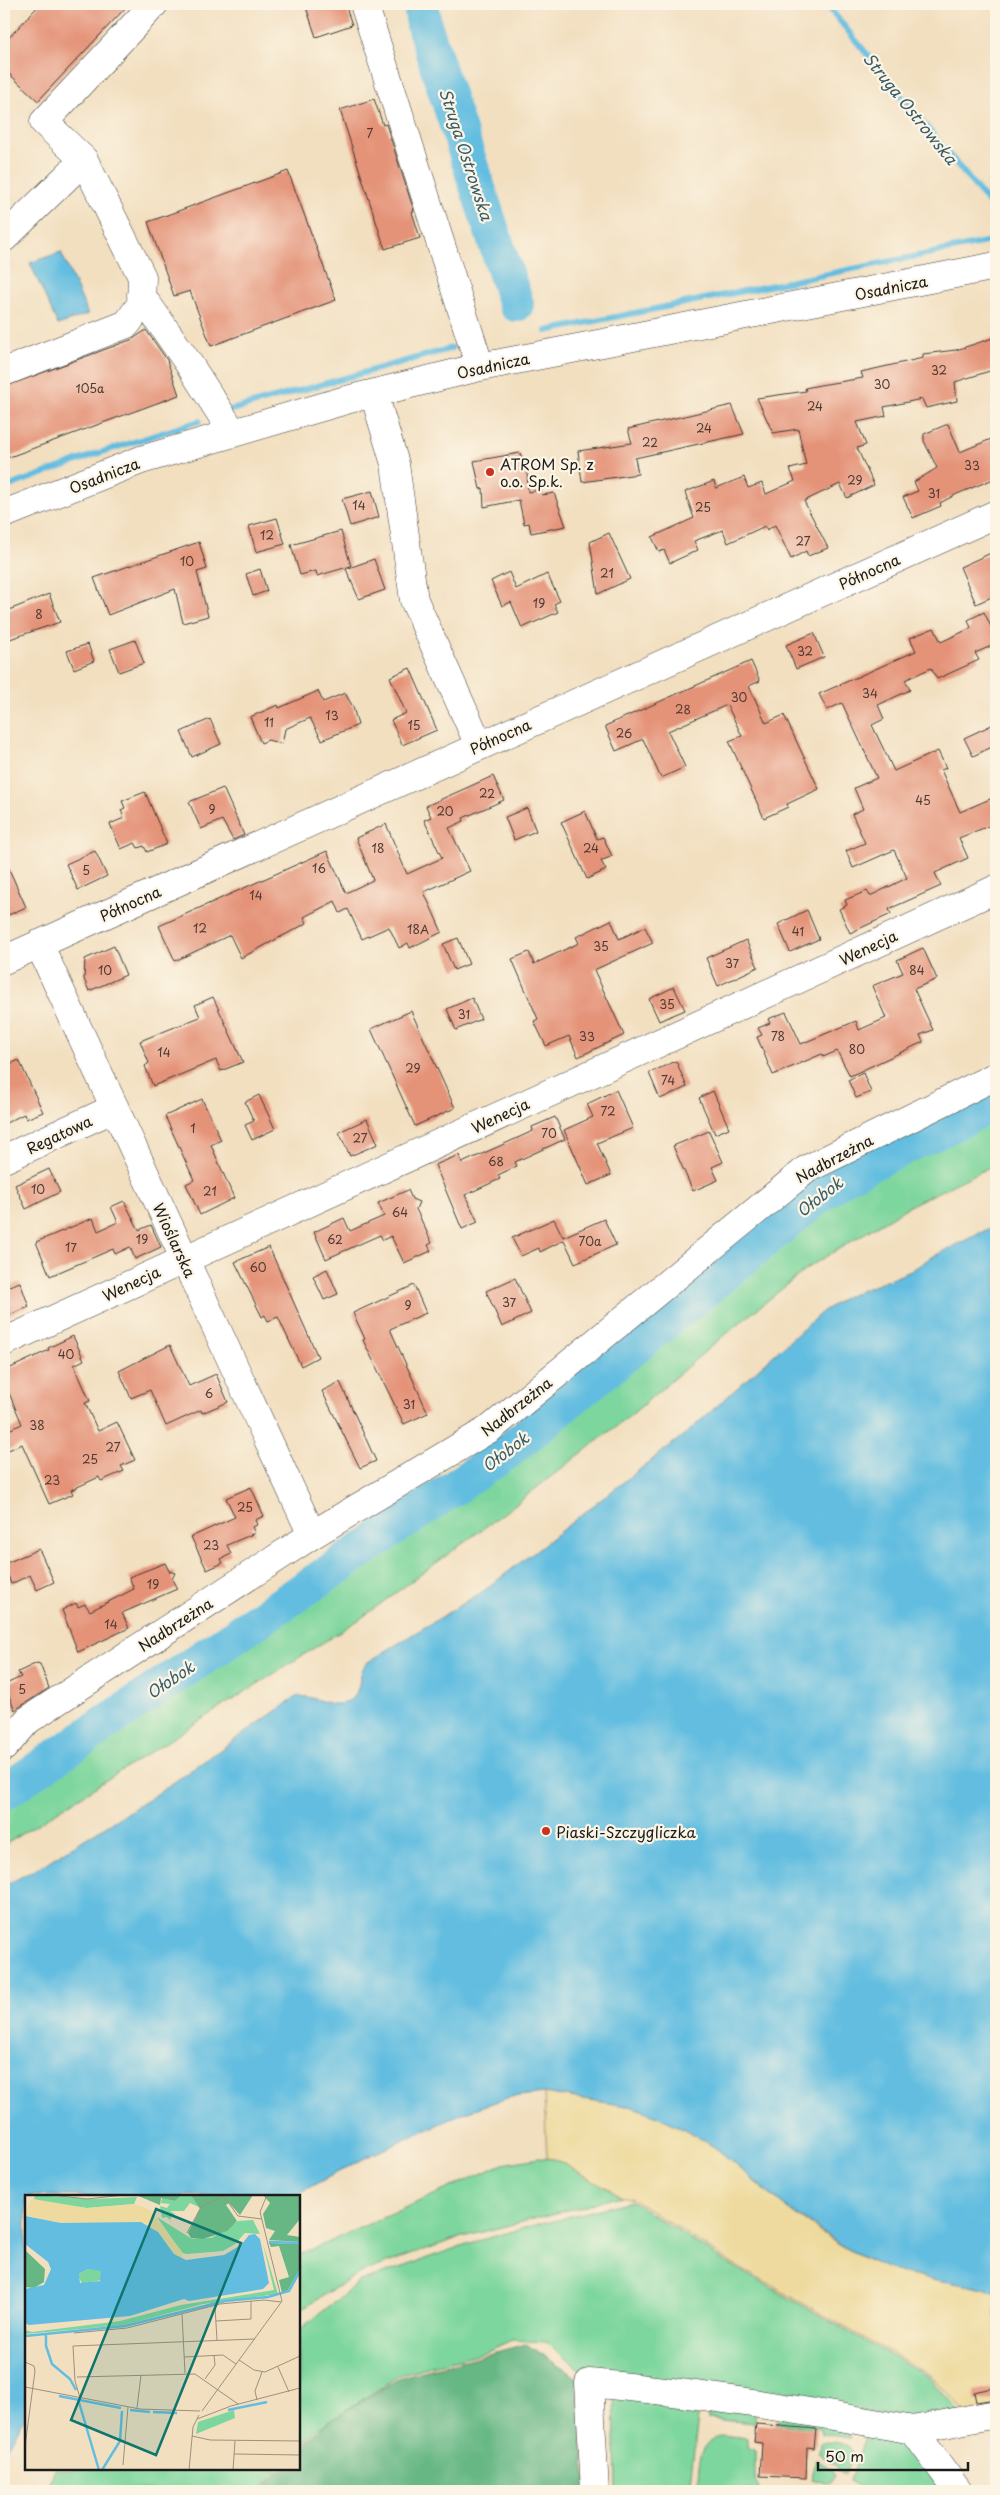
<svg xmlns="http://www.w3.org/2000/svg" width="1000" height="2495" font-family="'Playpen Sans',sans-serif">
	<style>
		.green { fill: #7dd69d; stroke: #4c795c }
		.forest { fill: #66b784; stroke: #416a50 }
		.sand { fill: #eeda9e; stroke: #857b5d }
		.water { fill: #62bde0; stroke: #3f6c7e }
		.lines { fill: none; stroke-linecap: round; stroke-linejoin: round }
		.stream { stroke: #62bde0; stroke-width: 6 }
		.river { stroke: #62bde0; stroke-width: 36 }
		.building { fill: #e49378 }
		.minor-casing { stroke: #3c3935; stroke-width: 29 }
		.minor { stroke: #fff; stroke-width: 28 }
		.poi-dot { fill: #c8321e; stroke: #fcf5e5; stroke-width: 2 }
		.labels { text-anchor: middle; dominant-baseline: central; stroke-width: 4.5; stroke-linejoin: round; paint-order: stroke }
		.number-label { font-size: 12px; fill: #4e3a33 }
		.street-label { font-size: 15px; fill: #1c1c1c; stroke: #fcf5e5 }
		.poi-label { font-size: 15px; fill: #1c1c1c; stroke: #fcf5e5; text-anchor: start }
		.water-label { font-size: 16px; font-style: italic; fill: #385c6a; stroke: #fcf5e5 }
		.inset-river { fill: none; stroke: #62bde0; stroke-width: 2.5 }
		.inset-road { fill: none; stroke: #9c917e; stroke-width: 1 }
		.view { fill: #0f766e; fill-opacity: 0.15; stroke: #0f766e; stroke-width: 2.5 }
		.inset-edge { fill: none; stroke: #1c1c1c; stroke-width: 2.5 }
	</style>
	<rect width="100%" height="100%" fill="#fcf5e5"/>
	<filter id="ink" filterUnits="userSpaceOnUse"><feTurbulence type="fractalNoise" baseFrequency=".02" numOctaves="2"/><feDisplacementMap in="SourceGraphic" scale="10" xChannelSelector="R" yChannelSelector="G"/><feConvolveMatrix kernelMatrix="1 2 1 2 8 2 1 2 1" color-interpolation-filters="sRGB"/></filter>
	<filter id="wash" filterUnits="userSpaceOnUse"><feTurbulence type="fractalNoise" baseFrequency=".0096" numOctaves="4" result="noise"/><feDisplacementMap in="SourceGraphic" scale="20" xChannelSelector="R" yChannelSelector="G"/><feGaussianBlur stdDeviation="1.12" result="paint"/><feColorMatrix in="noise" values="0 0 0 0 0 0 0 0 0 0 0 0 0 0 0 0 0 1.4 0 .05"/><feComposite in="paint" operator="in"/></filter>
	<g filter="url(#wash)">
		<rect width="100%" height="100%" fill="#f2dfc0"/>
		<!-- green -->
		<path class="green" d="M996,1116V1164L911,1205L809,1267L715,1343L631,1415L496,1519L360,1619L4,1845V1808L138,1720L329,1589L453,1509L515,1464L709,1296L847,1187Z
			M539,2158L555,2159L622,2196L455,2239L360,2273L299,2310V2255L503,2164Z
			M632,2201L725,2262L928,2376L962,2415L931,2421L589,2377L546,2342L512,2340L485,2352L401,2374L316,2430L299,2449V2330L360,2282L467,2244L542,2223Z
			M614,2393L700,2401L689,2490L641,2489V2491H616Z
			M707,2403L757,2409L754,2423L708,2419Z
			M785,2411L851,2425L850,2438L821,2434L819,2428L776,2424Z
			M868,2428L903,2432L948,2491H859L861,2486L850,2480Z
			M722,2435L748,2438V2447L755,2451V2480L760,2491H697C700,2466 695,2445 722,2435Z
			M820,2442C834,2443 847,2440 853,2454L845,2474L839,2471L836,2464L819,2453Z
			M817,2459L831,2468L835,2476L829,2484L811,2479Z
			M55,2469H280L259,2491H45Z"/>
		<!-- forest -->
		<path class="forest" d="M526,2344L577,2378L587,2491H261L282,2469H299V2451L327,2422L401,2377Z"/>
		<!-- sand -->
		<path class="sand" d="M544,2093C574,2099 605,2098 634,2107C662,2115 695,2131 718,2149C735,2162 748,2177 764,2190C791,2212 821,2234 851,2251C900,2279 945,2276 996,2293V2424L967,2414L929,2374L729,2262L635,2200L622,2196L555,2159L547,2158Z"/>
		<!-- water -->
		<path class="water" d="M61,252L88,314L58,325L30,263Z
			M996,1225V2293L977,2287L908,2275L884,2267L851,2251L784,2206L717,2149L687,2130L650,2113L633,2107L544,2093L510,2097L463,2113L365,2158L293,2196H26V2415L4,2455V1886L38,1868L157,1794L296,1697C315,1693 331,1712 350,1700C364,1690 356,1672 368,1662L485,1590L689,1431L822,1312L845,1297L911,1271L930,1258Z"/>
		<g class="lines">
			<!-- stream -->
			<path class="stream" d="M826,4L996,212
				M546,331L996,240
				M231,410L452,348
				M4,488L99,453L199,421"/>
			<!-- river -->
			<path class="river" d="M421,4L424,25L516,304
				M4,1792L504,1454L842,1177L996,1103"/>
		</g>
		<g id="blocks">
			<!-- building -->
			<path class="building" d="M40,4H129L38,101L4,69V43Z
				M305,4H345L352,25L316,37Z
				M374,99L383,125L386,124L414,211L412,212L420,238L385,249L340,110Z
				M288,171L336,300L211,346L190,291L174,296L148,222Z
				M146,330L167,360L179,395L4,459V387L133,339Z
				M996,337V369L955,382L957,401L926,408L922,399L884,407L886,416L857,422L866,445L857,448L874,485L847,498L840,484L804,501L828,548L808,556L806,551L791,559L775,525L767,530L765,526L728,543L723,530L694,541L698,550L670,563L664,550L659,552L652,537L694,518L685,492L714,481L716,488L744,477L748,488L762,483L766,494L795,481L790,469L806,465L798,429L773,433L757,398L806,391L805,388L820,385L863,378L861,372L923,358V354L956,350Z
				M732,405L744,434L635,458L638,474L582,482L578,451L632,443L628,429Z
				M948,424L960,452L996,437V478L957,494L940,503L941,506L913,518L903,497L918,491L914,482L937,468L924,441V434Z
				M520,453L527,470L528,492L541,490L542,495L554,493L566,526L531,533L529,523L524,524L519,500L484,507L483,488L480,489L474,461Z
				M372,491L379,517L350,526L342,499Z
				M277,518L285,544L256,552L249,526Z
				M341,531L351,566L317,576L316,571L300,575L291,545Z
				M609,533L630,579L598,594L590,542Z
				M199,542L207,569L197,572L208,616L183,623L175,589L108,615L94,578Z
				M991,553L996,567V595L976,604L960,567Z
				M374,559L385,590L359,599L346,569Z
				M260,569L267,591L253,596L246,574Z
				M509,572L516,589L547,574L560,601L554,604L558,612L522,628L511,602L502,606L491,581Z
				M49,594L60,622L4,641V612Z
				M984,612L996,637V644L975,653L979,660L937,679L931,668L905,680L910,690L878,705L884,719L872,725L894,771L938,751L946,768L941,770L960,812L990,799L996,813V823L959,838L968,858L935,873L941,886L889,909L891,914L850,933L839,909L847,905L845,900L867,891L870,896L907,878L894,850L853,868L846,851L865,843L852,814L863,809L854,788L877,778L842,703L827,710L819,694L916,651L910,638L934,628L941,642L971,628L968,620Z
				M814,633L824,657L796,669L786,645Z
				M135,640L144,663L119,672L110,649Z
				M88,644L94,661L74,669L67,651Z
				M751,661L760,681L749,686L766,723L784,715L819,789L787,804L788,807L764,818L729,741L742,736L727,705L668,731L685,767L661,778L643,739L616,751L605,726Z
				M410,668L437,730L402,745L391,720L406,713L390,677Z
				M318,691L323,702L345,693L353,707L358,725L322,740L310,718L285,729L282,744L268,740L261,743L250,717L278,705L279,708Z
				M210,719L221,744L192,757L181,732Z
				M996,723V745L973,756L964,738Z
				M493,776L504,800L463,818L464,821L449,828L470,871L424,892L442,932L410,948L408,943L399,948L389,927L362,939L348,909L340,913L335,901L304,917L307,923L241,958L230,935L175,961L159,926L327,851L346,893L373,880L356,838L386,824L407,874L442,858L424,820L431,817L426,806Z
				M223,788L244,835L233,840L222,820L201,829L189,802Z
				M145,792L167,844L147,852L144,846L138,848L135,843L121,849L110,824L124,818L121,810L125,808L122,801Z
				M527,808L536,831L514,840L505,817Z
				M585,811L597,839L603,837L612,856L601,861L606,870L587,879L561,822Z
				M95,851L107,876L78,890L66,864Z
				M4,858L26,907L4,917Z
				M807,910L819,939L790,952L778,924Z
				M611,920L619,939L645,927L653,943L594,970L624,1035L578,1057L569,1036L546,1046L534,1021L538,1019L512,959L529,952L534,964L579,943L576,937Z
				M458,938L469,964L454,970L443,944Z
				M746,940L758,967L718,986L706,958Z
				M114,946L126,975L89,991L84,979L85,959Z
				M923,948L937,979L914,989L933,1030L920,1035L923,1042L850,1076L837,1051L823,1057L822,1054L773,1075L757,1037L762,1035L758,1028L770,1023L768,1019L786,1012L801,1044L856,1021L859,1030L886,1018L872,986L903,973L897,960Z
				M674,987L685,1010L659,1021L649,999Z
				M213,997L243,1062L221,1071L216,1060L153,1086L145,1066L149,1063L140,1041L200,1017L195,1005Z
				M472,998L481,1019L456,1030L447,1009Z
				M411,1011L455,1108L415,1126L371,1029Z
				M19,1060L43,1112L26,1119L24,1114L4,1124V1067Z
				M676,1061L687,1087L660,1099L649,1073Z
				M863,1073L871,1092L856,1098L848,1080Z
				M616,1090L633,1128L597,1143L611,1175L588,1185L564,1130L593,1117L587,1104Z
				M713,1091L729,1128L715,1134L699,1098Z
				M259,1095L275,1129L252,1140L245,1125L254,1121L245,1102Z
				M202,1099L221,1140L211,1145L234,1198L200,1215L186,1184L194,1180L165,1116Z
				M555,1117L565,1139L515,1162L517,1166L498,1175L500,1179L465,1195L478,1222L462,1229L435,1165L459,1155L462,1163L533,1131L532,1127Z
				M367,1119L378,1144L350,1156L339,1132Z
				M709,1131L723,1162L712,1167L718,1180L693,1191L673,1146Z
				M49,1169L60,1192L26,1209L15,1185Z
				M408,1190L412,1199L419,1202L416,1209L432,1243L428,1245L431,1251L404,1263L391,1236L383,1240L380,1235L326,1259L314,1232L344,1218L350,1231L384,1216L378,1203Z
				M124,1201L139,1230L151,1225L161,1247L135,1259L130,1247L115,1254L113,1249L50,1276L36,1242L93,1218L98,1231L118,1222L111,1207Z
				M554,1219L563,1237L604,1219L616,1245L575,1263L564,1240L540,1252L539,1248L521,1256L512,1238Z
				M269,1247L318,1357L301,1366L278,1317L268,1321L265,1315L262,1317L235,1262Z
				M327,1269L338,1294L324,1300L313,1276Z
				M515,1278L531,1313L502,1327L486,1291Z
				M20,1282L29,1307L4,1317V1288Z
				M414,1285L426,1313L390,1329L428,1413L404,1424L363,1340L365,1339L353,1313Z
				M73,1336L84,1360L74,1365L90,1401L85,1403L98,1431L117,1422L135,1460L121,1466L124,1471L101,1481L99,1477L71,1490L73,1494L49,1504L22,1444L4,1452V1432L22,1424L4,1381V1371L49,1350L48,1348Z
				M170,1345L189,1386L216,1374L228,1402L202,1413L201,1410L166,1426L150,1390L131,1398L119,1371Z
				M340,1382L376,1461L360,1468L322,1391Z
				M251,1487L264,1516L255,1520L257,1525L252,1527L255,1533L227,1545L231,1554L221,1559L223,1563L207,1570L191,1537L235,1517L226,1498Z
				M39,1549L54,1582L37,1590L30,1575L11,1584L4,1564Z
				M165,1563L169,1571L175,1573L172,1579L177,1589L122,1613L129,1628L78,1652L62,1610L76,1603L78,1607L85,1604L90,1611L134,1589L129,1577Z
				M37,1663L40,1664L49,1688L15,1710L4,1685L21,1677L18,1672Z
				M996,2387V2399L976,2402L974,2392Z
				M756,2424L816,2429L814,2448L807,2447L806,2478L760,2476L762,2443L754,2442Z"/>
		</g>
	</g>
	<g filter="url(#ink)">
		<use href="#blocks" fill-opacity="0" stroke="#3c3935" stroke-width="1"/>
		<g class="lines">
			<!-- minor casing -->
			<g class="minor-casing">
				<path id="minor" d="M364,4L480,367
					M4,238L84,160L44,122L154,4
					M141,295L189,364L233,433
					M4,372L127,324L141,304L142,277L84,160
					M374,394L395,464L414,600L479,745
					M4,514L141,460L346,400L480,367L996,266
					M39,944L312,1535
					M4,960L996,514
					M4,1159L115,1108
					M4,1342L996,889
					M4,1747L28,1720L312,1535L491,1428L807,1169L996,1076
					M913,2430L996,2414
					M595,2491L589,2383C698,2393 805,2410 913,2430L958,2491"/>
			</g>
			<!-- minor -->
			<use href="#minor" class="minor"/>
		</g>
	</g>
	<!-- markers -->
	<g class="poi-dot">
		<circle cx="490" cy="472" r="5"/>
		<circle cx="546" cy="1831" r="5"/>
	</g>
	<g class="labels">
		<!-- number labels -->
		<g class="number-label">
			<text x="370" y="133">7</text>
			<text x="939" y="370">32</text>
			<text x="882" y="384">30</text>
			<text x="90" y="388">105a</text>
			<text x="815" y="406">24</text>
			<text x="704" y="428">24</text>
			<text x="650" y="442">22</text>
			<text x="972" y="465">33</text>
			<text x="855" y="480">29</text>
			<text x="934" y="493">31</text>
			<text x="359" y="505">14</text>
			<text x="703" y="507">25</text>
			<text x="267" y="535">12</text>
			<text x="803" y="541">27</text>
			<text x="187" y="561">10</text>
			<text x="607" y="573">21</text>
			<text x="539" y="603">19</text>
			<text x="39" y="614">8</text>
			<text x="805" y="651">32</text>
			<text x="870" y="693">34</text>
			<text x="739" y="697">30</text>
			<text x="683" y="709">28</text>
			<text x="332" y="715">13</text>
			<text x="269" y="722">11</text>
			<text x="414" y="725">15</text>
			<text x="624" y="733">26</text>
			<text x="487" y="793">22</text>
			<text x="923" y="800">45</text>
			<text x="212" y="809">9</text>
			<text x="445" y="811">20</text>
			<text x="378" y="848">18</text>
			<text x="591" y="848">24</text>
			<text x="319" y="868">16</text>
			<text x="86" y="870">5</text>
			<text x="256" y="895">14</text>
			<text x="200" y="928">12</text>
			<text x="418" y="929">18A</text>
			<text x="798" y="931">41</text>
			<text x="601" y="946">35</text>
			<text x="732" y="963">37</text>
			<text x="105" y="970">10</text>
			<text x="917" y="970">84</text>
			<text x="667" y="1004">35</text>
			<text x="464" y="1014">31</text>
			<text x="587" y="1036">33</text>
			<text x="778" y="1036">78</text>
			<text x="857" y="1049">80</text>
			<text x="164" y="1052">14</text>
			<text x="413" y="1068">29</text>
			<text x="668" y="1080">74</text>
			<text x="608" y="1111">72</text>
			<text x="193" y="1128">1</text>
			<text x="549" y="1133">70</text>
			<text x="360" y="1138">27</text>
			<text x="496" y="1161">68</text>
			<text x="38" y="1189">10</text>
			<text x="210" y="1191">21</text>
			<text x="400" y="1212">64</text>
			<text x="142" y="1239">19</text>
			<text x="335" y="1239">62</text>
			<text x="590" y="1241">70a</text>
			<text x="71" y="1247">17</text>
			<text x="258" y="1267">60</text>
			<text x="509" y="1302">37</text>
			<text x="408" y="1305">9</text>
			<text x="66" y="1354">40</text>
			<text x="209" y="1393">6</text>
			<text x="409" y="1404">31</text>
			<text x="37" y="1425">38</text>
			<text x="113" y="1447">27</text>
			<text x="90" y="1459">25</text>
			<text x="52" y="1480">23</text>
			<text x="245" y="1507">25</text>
			<text x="211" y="1545">23</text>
			<text x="153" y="1584">19</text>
			<text x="111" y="1624">14</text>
			<text x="22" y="1689">5</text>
		</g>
		<!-- street labels -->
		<g class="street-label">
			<text transform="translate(891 287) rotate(-11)">Osadnicza</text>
			<text transform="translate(493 365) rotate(-12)">Osadnicza</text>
			<text transform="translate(104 475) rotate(-21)">Osadnicza</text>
			<text transform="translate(869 571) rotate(-24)">Północna</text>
			<text transform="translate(500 736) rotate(-24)">Północna</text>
			<text transform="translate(130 903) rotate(-24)">Północna</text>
			<text transform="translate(868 947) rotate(-25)">Wenecja</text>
			<text transform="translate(500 1115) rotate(-25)">Wenecja</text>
			<text transform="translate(59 1134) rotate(-25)">Regatowa</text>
			<text transform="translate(834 1158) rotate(-28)">Nadbrzeżna</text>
			<text transform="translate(175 1240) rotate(65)">Wioślarska</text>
			<text transform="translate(131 1283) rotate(-25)">Wenecja</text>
			<text transform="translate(516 1406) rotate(-38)">Nadbrzeżna</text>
			<text transform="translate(175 1624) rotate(-33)">Nadbrzeżna</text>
		</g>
		<!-- poi labels -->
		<g class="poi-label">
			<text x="500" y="463">ATROM Sp. z<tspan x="500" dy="17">o.o. Sp.k.</tspan></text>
			<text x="556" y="1831">Piaski-Szczygliczka</text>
		</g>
		<!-- water labels -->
		<g class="water-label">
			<text transform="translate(911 108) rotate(51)">Struga Ostrowska</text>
			<text transform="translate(467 154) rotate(72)">Struga Ostrowska</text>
			<text transform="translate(819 1196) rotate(-38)">Ołobok</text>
			<text transform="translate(505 1451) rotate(-37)">Ołobok</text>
			<text transform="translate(170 1679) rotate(-34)">Ołobok</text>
		</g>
	</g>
	<!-- overview -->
	<g transform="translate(25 2195)">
		<rect width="275" height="275" fill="#f2dfc0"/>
		<path d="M10,0L69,4L112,2L109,9L62,13L22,8L9,4ZM157,0H166L174,12L165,8L159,16H145L150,19L144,25L147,28L142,22L137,23L135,11L142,13L145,9L136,8L137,3L150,6ZM132,22L167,44L187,43L213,26L228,25L235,39L220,38L210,49L198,56L162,59L157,58ZM238,49L253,99L178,109L99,130L0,139V135L7,137L95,126L156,110L249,95ZM63,74L76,75V85L57,89L53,80ZM209,215L210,223L171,239L173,227Z" fill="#7dd69d"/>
		<path d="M111,0H157L150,6L136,3L135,10ZM166,0H228L215,20L204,8L201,10L212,26L202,36L178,44L166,43L163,38L175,14ZM238,0H275V24L262,40L275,42V47L244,45L250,36L241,33L238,19L245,8ZM244,48L275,49V74L263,95L257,98L254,85L264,82L254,51L246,52ZM0,55L20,74L19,87L9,93L0,92Z" fill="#66b784"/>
		<path d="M8,4L62,13L110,9L125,15L158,58L156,64L145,56L133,37L120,28H36L1,21L4,7Z" fill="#eeda9e"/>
		<path d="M0,21L36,28L116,27L133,37L149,59L161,65L199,60L216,50L224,40L230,39L235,44L244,88L238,94L164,106L159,104L105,121L4,130L0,128V94L19,90L26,74L23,67L0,49ZM63,74L76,76L75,86L55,88L54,79Z" fill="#62bde0" fill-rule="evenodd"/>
		<path class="inset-river" d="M244,47L275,48M21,140V151L27,169L45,184L51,195M0,141L100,131L200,106L243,102L264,96L275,76M34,201L96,213M53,204L74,275M105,215L125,217M203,215L242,207M128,217L152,218M77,275L95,246L97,216"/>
		<path class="inset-road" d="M26,0L62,4L99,0M198,0L213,21L237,24M162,38L176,12L198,1M190,112L192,145M157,119L160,178M191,126L226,124V106M49,138L102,133L195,109L239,105L256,107M159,162L198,160L211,169M214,165L229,175L240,177L275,161M0,167L9,171L10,176L0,251M253,172L264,197M52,182L170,179L213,209M180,184L190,170L189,160M0,192L115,214L175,216M55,203L50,186L48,151L230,144M232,205L230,196L237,177M112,213L116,180M177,216L257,106L235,17L242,0M172,224L206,211L275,193M167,241L185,245L275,246M209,259L275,260M98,270L103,212M164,275L168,232L174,220M208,275L210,246"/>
		<path class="view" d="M131,14L216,48L131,260L46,225Z"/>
		<rect width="275" height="275" class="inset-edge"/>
	</g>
	<!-- margin -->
	<rect width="1000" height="2495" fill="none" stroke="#fcf5e5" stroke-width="20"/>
	<!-- scale -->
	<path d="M818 2462v8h150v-8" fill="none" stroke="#1c1c1c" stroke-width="2.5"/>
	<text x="825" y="2462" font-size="15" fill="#1c1c1c" stroke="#fcf5e5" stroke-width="4" paint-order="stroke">50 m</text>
</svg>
